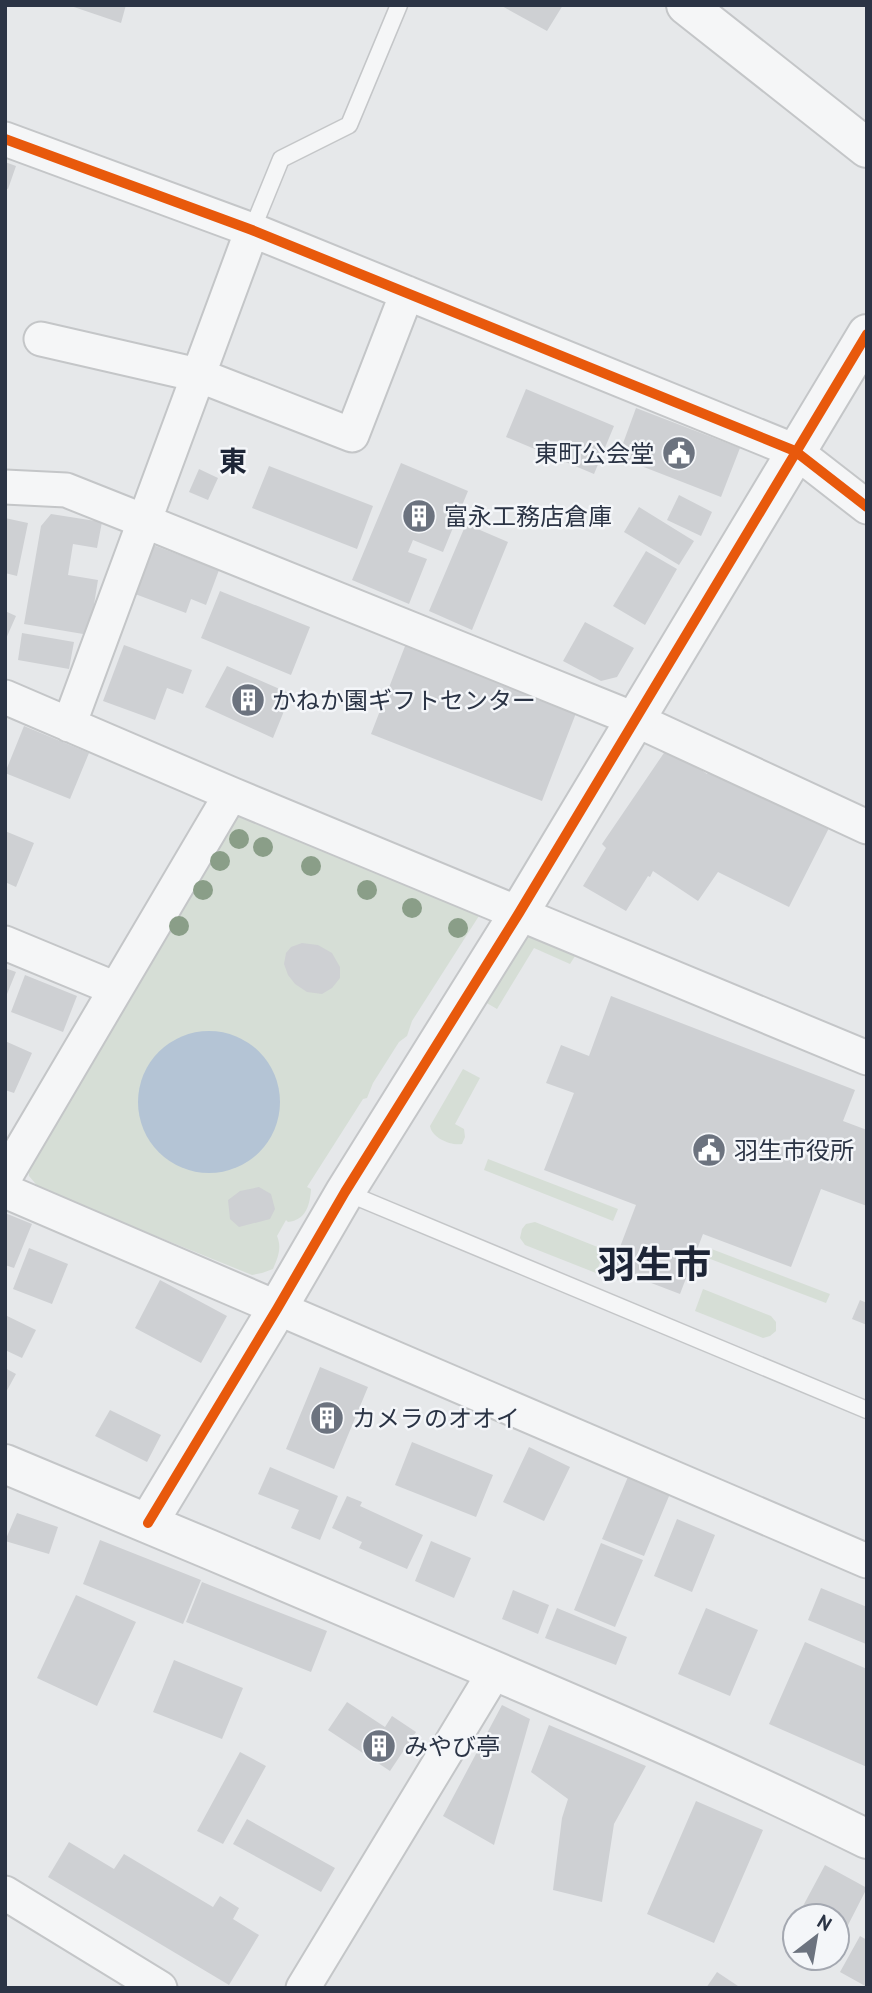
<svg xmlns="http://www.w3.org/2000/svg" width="872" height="1993" font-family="'PT Sans','Noto Sans JP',sans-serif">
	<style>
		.green { fill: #d6ded6 }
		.water { fill: #b4c4d5 }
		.building { fill: #ced0d3 }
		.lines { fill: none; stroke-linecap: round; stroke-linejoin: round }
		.service-casing { stroke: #c4c6c8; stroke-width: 19 }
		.minor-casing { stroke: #c4c6c8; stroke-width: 37 }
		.tertiary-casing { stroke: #c4c6c8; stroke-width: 42 }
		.service { stroke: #f5f6f7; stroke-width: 16 }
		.minor { stroke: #f5f6f7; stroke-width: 33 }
		.tertiary { stroke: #f5f6f7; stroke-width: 38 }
		.cycleway-casing { stroke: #f4f6f9; stroke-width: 15 }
		.cycleway { stroke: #e8590c; stroke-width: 10 }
		.tree { fill: #8a9e88 }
		.labels { text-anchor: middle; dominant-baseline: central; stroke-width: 5; stroke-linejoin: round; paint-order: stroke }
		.poi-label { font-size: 24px; fill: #2b3445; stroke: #f4f6f9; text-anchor: start }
		.quarter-label { font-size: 28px; font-weight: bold; fill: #1d2536; stroke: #f4f6f9 }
		.town-label { font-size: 38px; font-weight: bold; fill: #1d2536; stroke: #f4f6f9 }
	</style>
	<rect width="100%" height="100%" fill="#e6e8ea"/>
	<!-- green -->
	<path class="green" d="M232,811L484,908L412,1021L407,1036L399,1042L373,1083L367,1098L363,1099L307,1187L311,1189C310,1205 306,1220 288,1222L286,1220L277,1236C282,1248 278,1257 273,1269L262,1273L252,1275L40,1189L29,1176L28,1156Z
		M528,932L577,953L570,964L534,948L497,1009L485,1002Z
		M463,1069L480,1078L455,1124L464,1129L465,1137L462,1144C451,1146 432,1138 430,1126Z
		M488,1159L618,1209L613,1221L484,1170Z
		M535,1222L605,1250L596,1273L525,1245L520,1238L522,1229L526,1224Z
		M709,1248L830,1294L826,1303L705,1257Z
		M703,1289L771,1316L776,1322V1331L770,1336L763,1338L695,1311Z"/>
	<!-- water -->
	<path class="water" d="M138 1102a71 71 0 1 1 142 0a71 71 0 1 1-142 0Z"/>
	<!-- building -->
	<path class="building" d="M68,5H126L121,23Z
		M500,5H563L547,31Z
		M5,162L16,166L8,189L5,188Z
		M526,389L614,426L594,474L506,437Z
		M636,408L740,448L721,497L618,457Z
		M401,463L468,491L443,552L413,540L408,552L427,559L409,604L352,580Z
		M269,466L373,506L357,549L252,508Z
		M199,469L218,478L208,500L189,492Z
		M679,495L712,512L701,536L667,520Z
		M639,507L694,541L679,565L624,532Z
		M51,514L102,522L97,548L73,544L68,575L98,580L89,635L24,624L41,526Z
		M5,518L28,523L17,576L5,573Z
		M466,524L508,542L472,630L429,611Z
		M153,545L219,570L206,605L191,599L186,613L135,594Z
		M646,551L677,569L645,625L613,606Z
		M220,591L310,627L291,675L201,638Z
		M5,611L16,616L5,641Z
		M585,622L634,648L617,677L601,681L563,661Z
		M22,633L74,642L69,669L18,660Z
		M407,641L578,708L542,801L371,734Z
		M124,645L192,670L183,694L167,688L155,720L103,701Z
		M227,666L291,694L273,738L205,707Z
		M24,726L89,753L70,799L5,773Z
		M668,747L707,774L711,766L830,826L789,907L718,872L698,901L653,871L650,877L648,876L626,911L583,886L606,848L602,844Z
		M5,831L34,843L16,887L5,882Z
		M302,943L318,945L332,953L340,967V978L332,988L322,994L307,992L295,984L288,975L284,964L286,953L291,947Z
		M5,968L16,972L5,999Z
		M25,975L77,996L63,1032L11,1012Z
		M611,996L855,1090L843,1121L867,1130V1206L821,1189L791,1267L703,1234L680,1294L612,1268L636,1205L544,1170L574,1093L546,1083L561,1045L589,1056Z
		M5,1041L32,1053L14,1093L5,1090Z
		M259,1187L271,1194L275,1209L270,1219L239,1227L230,1219L228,1200L240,1191Z
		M5,1213L32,1224L14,1268L5,1265Z
		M29,1248L68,1264L52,1304L13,1289Z
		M160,1280L227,1316L201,1363L135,1328Z
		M860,1300L867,1303V1325L852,1319Z
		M5,1315L36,1330L22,1358L5,1350Z
		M320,1367L368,1387L334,1469L286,1449Z
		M5,1368L16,1374L5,1394Z
		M110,1410L161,1435L147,1462L95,1436Z
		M412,1442L493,1475L476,1517L395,1485Z
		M529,1447L570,1467L544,1521L503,1502Z
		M270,1467L338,1496L320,1540L291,1528L299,1510L258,1494Z
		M630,1472L672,1489L644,1556L602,1539Z
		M347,1496L362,1502L360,1506L423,1535L407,1569L359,1548L362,1542L332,1528Z
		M17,1513L58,1527L49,1554L5,1541Z
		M677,1519L715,1535L692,1592L654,1576Z
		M100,1540L201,1580L183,1624L83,1584Z
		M431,1541L471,1558L454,1598L415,1581Z
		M601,1543L643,1560L615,1627L574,1610Z
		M202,1582L327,1631L311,1672L186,1622Z
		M821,1588L867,1607L866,1644L808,1620Z
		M513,1590L549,1605L538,1634L502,1619Z
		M76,1595L136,1622L97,1706L37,1678Z
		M557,1608L627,1637L616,1665L545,1638Z
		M706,1608L758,1630L730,1696L678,1674Z
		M805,1642L867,1669V1767L769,1724Z
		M174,1660L243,1688L222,1739L153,1712Z
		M347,1702L385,1727L392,1716L416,1732L390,1771L328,1730Z
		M502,1705L530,1719L494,1845L443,1816Z
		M549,1725L646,1766L614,1824L602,1902L553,1890L562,1818L568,1799L531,1772Z
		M240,1752L266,1766L223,1844L197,1831Z
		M696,1801L763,1830L714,1943L647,1914Z
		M247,1819L335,1868L321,1892L233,1844Z
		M69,1842L114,1869L124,1854L213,1907L220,1896L239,1908L233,1919L259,1935L229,1985L48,1877Z
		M825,1865L867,1888L846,1929L837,1925V1916H821L803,1906Z
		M860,1936L867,1940V1987L840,1972Z
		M717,1972L741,1988H706Z"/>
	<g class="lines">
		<!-- service casing -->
		<g class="service-casing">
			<path id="service" d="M252,230L281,159L349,125L399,5
				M345,1192L867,1410"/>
		</g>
		<!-- minor casing -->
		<g class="minor-casing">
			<path id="minor" d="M5,139L252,230L795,451L867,507
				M41,339L198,375L352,435L407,293
				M5,487L66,490L144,521L634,719L867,827
				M5,697L231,794L867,1058
				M69,725L252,230
				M5,943L116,989
				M5,1177L231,794
				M5,1191L867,1561
				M5,1893L160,1988
				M303,1988L495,1671"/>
		</g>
		<!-- tertiary casing -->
		<g class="tertiary-casing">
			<path id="tertiary" d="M686,5L867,148
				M5,1464C153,1525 301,1588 448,1651C589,1711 730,1771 867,1839
				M148,1523L277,1309L345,1192L519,913L867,334"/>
		</g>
		<!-- service -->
		<use href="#service" class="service"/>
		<!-- minor -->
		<use href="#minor" class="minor"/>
		<!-- tertiary -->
		<use href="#tertiary" class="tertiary"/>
		<!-- cycleway casing -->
		<g class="cycleway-casing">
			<path id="cycleway" d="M5,139L252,230L795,451L867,507
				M148,1523L277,1309L345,1192L519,913L867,334"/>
		</g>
		<!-- cycleway -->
		<use href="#cycleway" class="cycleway"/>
	</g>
	<!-- trees -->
	<g class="tree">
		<circle cx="239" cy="839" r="10"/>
		<circle cx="263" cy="847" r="10"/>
		<circle cx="220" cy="861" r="10"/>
		<circle cx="311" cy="866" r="10"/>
		<circle cx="203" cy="890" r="10"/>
		<circle cx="367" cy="890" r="10"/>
		<circle cx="412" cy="908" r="10"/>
		<circle cx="179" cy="926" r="10"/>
		<circle cx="458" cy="928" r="10"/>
	</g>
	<!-- icons -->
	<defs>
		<g id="civic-disc" transform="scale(1.75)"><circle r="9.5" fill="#6c737f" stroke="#f4f6f9"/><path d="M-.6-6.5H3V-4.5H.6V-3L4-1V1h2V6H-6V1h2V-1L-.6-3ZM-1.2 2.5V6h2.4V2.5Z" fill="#fff"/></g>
		<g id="building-disc" transform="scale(1.75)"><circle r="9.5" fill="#6c737f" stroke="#f4f6f9"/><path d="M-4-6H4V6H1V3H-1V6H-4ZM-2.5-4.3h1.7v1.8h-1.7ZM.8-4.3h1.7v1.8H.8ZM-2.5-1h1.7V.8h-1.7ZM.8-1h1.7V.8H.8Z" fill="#fff"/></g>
	</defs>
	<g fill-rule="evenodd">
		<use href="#civic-disc" x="679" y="453"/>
		<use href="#building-disc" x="419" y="516"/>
		<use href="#building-disc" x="248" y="700"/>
		<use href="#civic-disc" x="709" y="1150"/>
		<use href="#building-disc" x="327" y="1418"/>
		<use href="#building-disc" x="379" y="1746"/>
	</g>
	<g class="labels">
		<!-- poi labels -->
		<g class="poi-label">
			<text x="654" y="453" text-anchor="end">東町公会堂</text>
			<text x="444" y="516">富永工務店倉庫</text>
			<text x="272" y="700">かねか園ギフトセンター</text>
			<text x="734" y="1150">羽生市役所</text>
			<text x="352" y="1418">カメラのオオイ</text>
			<text x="404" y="1746">みやび亭</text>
		</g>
		<!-- quarter labels -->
		<g class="quarter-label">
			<text x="233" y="460">東</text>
		</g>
		<!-- town labels -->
		<g class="town-label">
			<text x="654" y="1263">羽生市</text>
		</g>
	</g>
	<!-- border -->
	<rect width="872" height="1993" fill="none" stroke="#2b3445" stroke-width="14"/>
	<!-- north arrow -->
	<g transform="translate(816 1937) rotate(31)"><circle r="33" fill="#f4f6f9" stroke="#a4a8b1" stroke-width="2"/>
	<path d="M0-5L12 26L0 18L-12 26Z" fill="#6c737f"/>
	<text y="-10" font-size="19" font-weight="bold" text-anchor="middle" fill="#2b3445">N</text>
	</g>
</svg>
